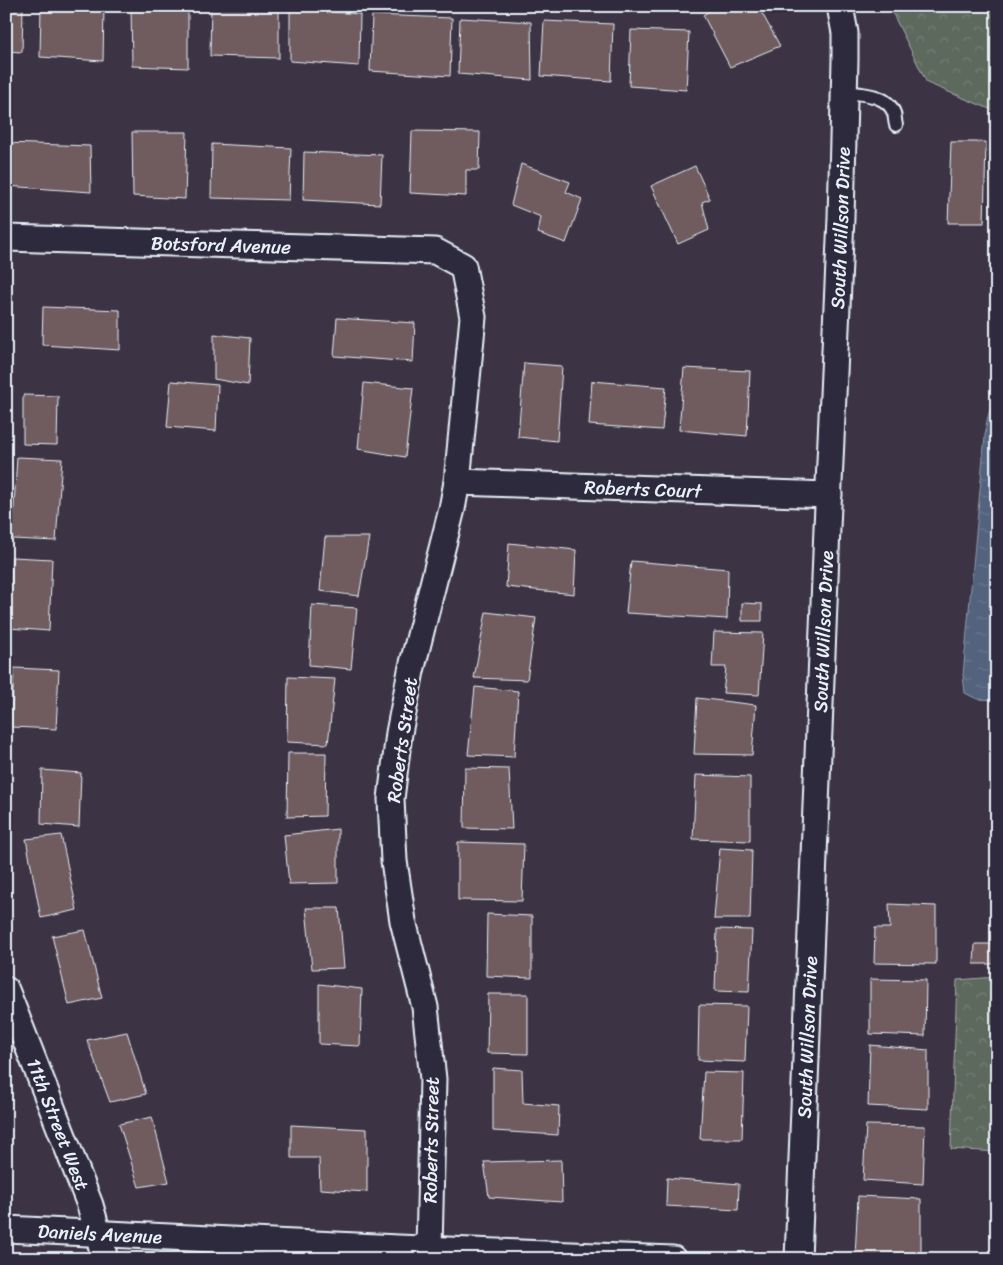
<svg xmlns="http://www.w3.org/2000/svg" width="1003" height="1265" font-family="Sriracha,sans-serif">
	<style>
		.forest { fill: url(#forest-crowns); stroke: #a2adaa }
		.water { fill: url(#water-ripples); stroke: #8f9bae }
		.building { fill: #705c5e; stroke: #e8f1f8 }
		.lines { fill: none; stroke-linecap: round; stroke-linejoin: round }
		.service-casing { stroke: #e8f1f8; stroke-width: 16 }
		.minor-casing { stroke: #e8f1f8; stroke-width: 29 }
		.service { stroke: #2f2a3d; stroke-width: 12 }
		.minor { stroke: #2f2a3d; stroke-width: 25 }
		.labels { text-anchor: middle; dominant-baseline: central; stroke-width: 5; stroke-linejoin: round; paint-order: stroke }
		.street-label { font-size: 19px; fill: #e8f1f8; stroke: #2f2a3d }
	</style>
	<defs>
		<pattern id="forest-crowns" width="20" height="18" patternUnits="userSpaceOnUse" patternTransform="scale(1.25)"><rect width="20" height="18" fill="#5d695d"/><path d="M2 6a3 3 0 1 1 6 0M12 15a3 3 0 1 1 6 0" fill="none" stroke="#747f75"/></pattern>
		<pattern id="water-ripples" width="26" height="14" patternUnits="userSpaceOnUse" patternTransform="scale(1.25)"><rect width="26" height="14" fill="#53627d"/><path d="M2 4q2-2 4 0t4 0M15 11q2-2 4 0t4 0" fill="none" stroke="#6c7990"/></pattern>
	</defs>
	<rect width="100%" height="100%" fill="#3c3444"/>
	<filter id="ink" filterUnits="userSpaceOnUse"><feTurbulence type="fractalNoise" baseFrequency=".02" numOctaves="2"/><feDisplacementMap in="SourceGraphic" scale="10" xChannelSelector="R" yChannelSelector="G"/><feConvolveMatrix kernelMatrix="1 2 1 2 8 2 1 2 1" color-interpolation-filters="sRGB"/></filter>
	<g filter="url(#ink)">
		<!-- forest -->
		<path class="forest" d="M889,6H997V112L927,83Z
			M997,977V1152L951,1149L957,980Z"/>
		<!-- water -->
		<path class="water" d="M997,401V700L977,699L965,693L963,675L984,446C986,431 985,411 997,401Z"/>
		<!-- building -->
		<path class="building" d="M6,6H23L22,52L6,51Z
			M41,6H104L103,61L40,57Z
			M131,6L188,8V68L132,66Z
			M211,6H279V58L210,56Z
			M717,6H758L780,46L730,67L703,15Z
			M290,9L360,14L359,66L290,61Z
			M372,15L452,18L450,76L370,71Z
			M460,18L531,22L532,80L458,74Z
			M544,21L613,24L611,81L541,76Z
			M631,30L689,32L686,90L629,86Z
			M412,131L480,132L479,170H466V196L410,193Z
			M132,132H187L185,199L133,196Z
			M951,142H986L984,223H948Z
			M6,143L90,146L91,192L6,186Z
			M212,144L291,148L289,200L211,198Z
			M304,152L382,155L380,204L303,200Z
			M521,164L570,182L566,192L582,199L566,243L538,233L541,217L511,205Z
			M695,166L710,199L702,202L709,230L678,244L651,186Z
			M43,307L120,310V350L42,345Z
			M337,318L415,323L413,362L334,356Z
			M214,334L250,338L248,385L214,379Z
			M524,363L562,366L557,441L518,437Z
			M684,368L750,371L747,436L679,430Z
			M171,381L218,385L216,431L167,427Z
			M592,381L666,387L662,430L589,425Z
			M364,383L413,388L405,457L358,449Z
			M23,395L58,396L57,445L23,444Z
			M17,457L62,459L56,541L12,539Z
			M325,537H369L359,596L320,591Z
			M509,543L576,550L574,594L506,587Z
			M12,557L52,559L49,631L9,628Z
			M631,561L728,569L727,619L626,613Z
			M742,603L762,604V621H742Z
			M312,605L357,608L351,669L309,665Z
			M486,612L536,618L527,680L474,678Z
			M714,632L763,633L759,695L723,693L726,667H712Z
			M14,668L59,670L56,729L11,727Z
			M288,677L335,679L328,744L287,742Z
			M475,687L518,691L514,757L468,755Z
			M697,698L756,705L752,755L694,754Z
			M288,753H326L325,816L287,817Z
			M465,768L509,769L512,829L464,828Z
			M42,770L81,773L79,827L41,824Z
			M696,775L750,777V841L693,839Z
			M338,829V883L289,884L284,835Z
			M61,835L77,910L41,918L26,839Z
			M458,842L524,844L522,901L458,900Z
			M720,848L752,850L750,919H714Z
			M889,904L936,906V964L874,963L875,928H890Z
			M306,908H339L344,968L312,969Z
			M487,914L532,916V978L486,976Z
			M717,929L752,930L749,992L715,991Z
			M85,930L102,998L69,1005L52,936Z
			M975,944H995L993,964H974Z
			M870,979L926,980L925,1036L870,1034Z
			M319,984L362,989L360,1046L319,1044Z
			M488,994H528V1054L487,1053Z
			M699,1005L747,1006L745,1062L698,1060Z
			M127,1032L146,1094L110,1102L87,1040Z
			M870,1045L928,1050V1109L868,1106Z
			M493,1068L522,1070L523,1103L559,1106L558,1135L493,1131Z
			M704,1072L744,1073L742,1139H700Z
			M152,1117L169,1182L139,1187L119,1124Z
			M291,1125L367,1129V1192L320,1189L319,1158H291Z
			M866,1125L925,1126L923,1184L863,1180Z
			M561,1160L562,1202L489,1197L484,1162Z
			M667,1178L739,1184L738,1210L666,1206Z
			M858,1196L921,1199V1259L855,1258Z"/>
		<g class="lines">
			<!-- service casing -->
			<g class="service-casing">
				<path id="service" d="M845,92C862,94 887,94 894,113C895,117 895,122 896,125"/>
			</g>
			<!-- minor casing -->
			<g class="minor-casing">
				<g id="minor">
					<path id="s1" d="M6,238L435,251L463,266L473,317L457,482L452,509L411,671L399,733L391,799L394,861L403,921L425,1007L433,1079L429,1249"/>
					<path id="s2" d="M457,482L829,495"/>
					<path id="s3" d="M6,990L90,1205L105,1259"/>
					<path id="s4" d="M6,1229L398,1248L673,1259"/>
					<path id="s5" d="M798,1259L827,528L841,218L845,60V33L840,6"/>
				</g>
			</g>
			<!-- service -->
			<use href="#service" class="service"/>
			<!-- minor -->
			<use href="#minor" class="minor"/>
		</g>
	</g>
	<g class="labels">
		<!-- street labels -->
		<g class="street-label">
			<text stroke="none"><textPath href="#s5" startOffset="1032">South Willson Drive</textPath></text>
			<text stroke="none"><textPath href="#s1" startOffset="215">Botsford Avenue</textPath></text>
			<text stroke="none"><textPath href="#s2" startOffset="186">Roberts Court</textPath></text>
			<text stroke="none"><textPath href="#s5" startOffset="628">South Willson Drive</textPath></text>
			<text transform="translate(402 740) rotate(-82)">Roberts Street</text>
			<text stroke="none"><textPath href="#s5" startOffset="222">South Willson Drive</textPath></text>
			<text stroke="none"><textPath href="#s3" startOffset="144">11th Street West</textPath></text>
			<text transform="translate(431 1140) rotate(-89)">Roberts Street</text>
			<text stroke="none"><textPath href="#s4" startOffset="94">Daniels Avenue</textPath></text>
		</g>
	</g>
	<!-- margin -->
	<rect width="1003" height="1265" fill="none" stroke="#2f2a3d" stroke-width="25"/>
	<rect x="12" y="12" width="978" height="1240" fill="none" stroke="#e8f1f8" stroke-width="2" filter="url(#ink)"/>
</svg>
